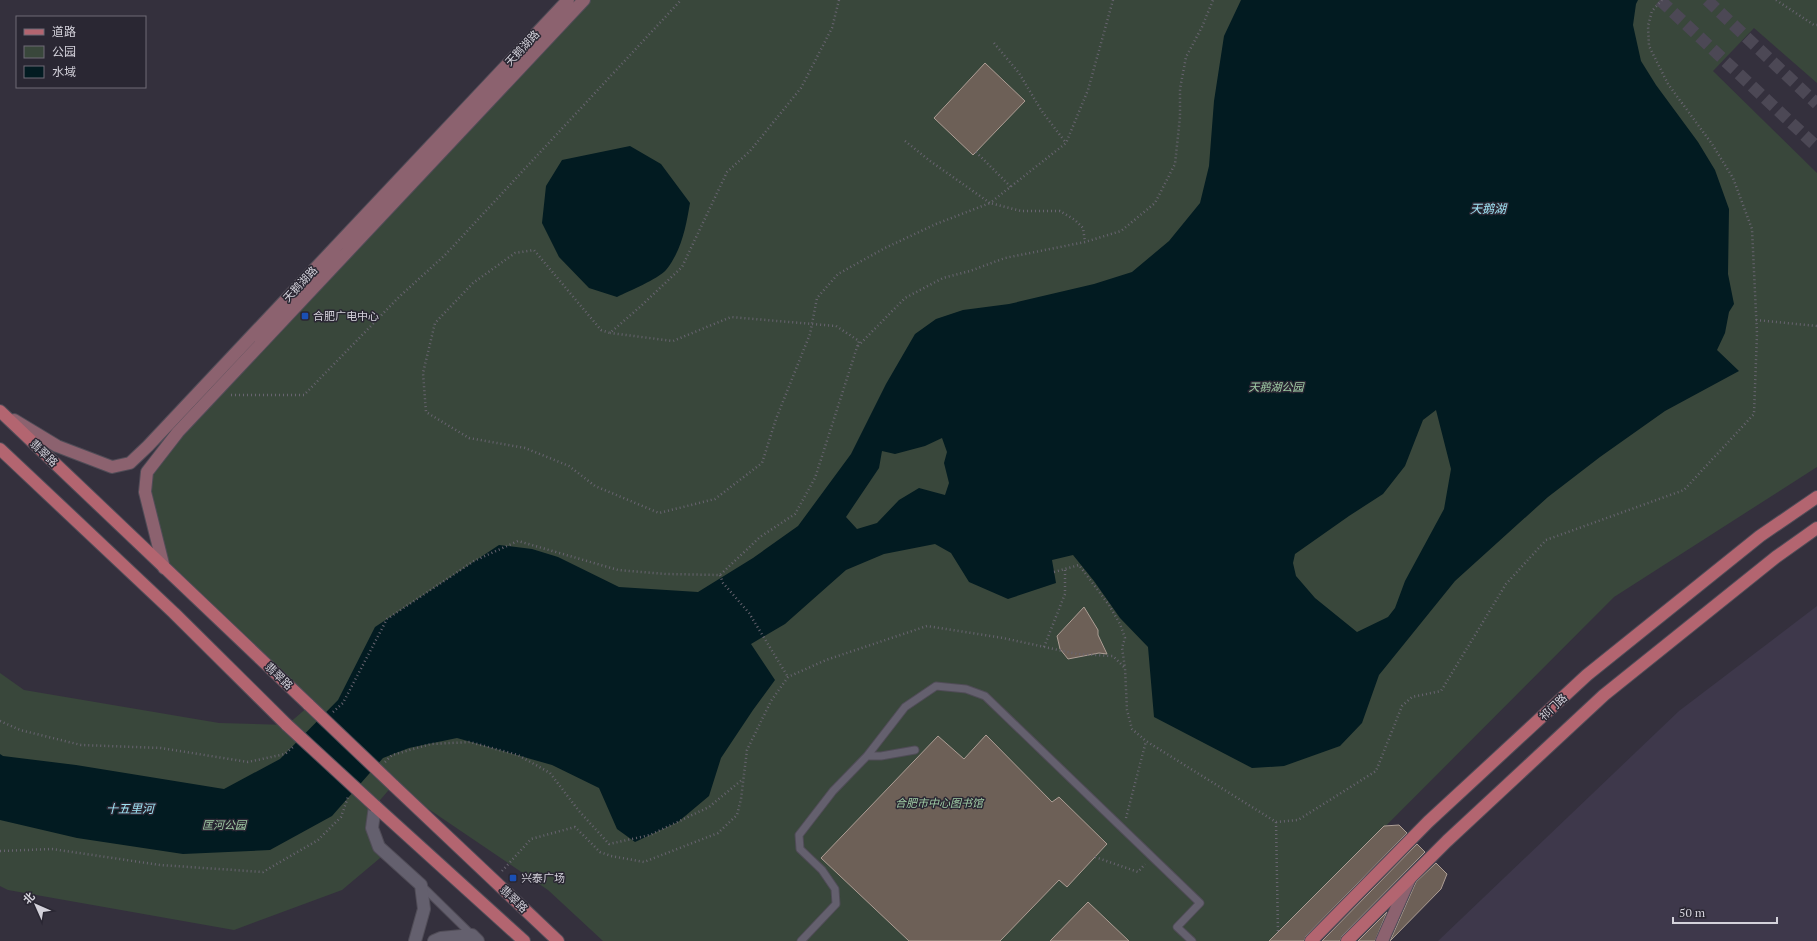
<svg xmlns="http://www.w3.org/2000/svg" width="1817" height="941" font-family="'PT Serif','Noto Sans SC',serif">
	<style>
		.built { fill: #3e384b }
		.green { fill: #39473b }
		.water { fill: #021b21; fill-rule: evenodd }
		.building { fill: #6d6057; stroke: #ad9e95 }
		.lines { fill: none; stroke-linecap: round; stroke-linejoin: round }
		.primary-tunnel { stroke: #4c4855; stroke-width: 12; stroke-dasharray: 12 6; stroke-linecap: butt }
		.lane-casing { stroke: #504c57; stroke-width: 9 }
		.street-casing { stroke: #504c57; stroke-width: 14 }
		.secondary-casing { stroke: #504c57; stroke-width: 14 }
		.primary-casing { stroke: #504c57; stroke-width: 14 }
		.path { stroke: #686470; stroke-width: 2.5; stroke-dasharray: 1 3; stroke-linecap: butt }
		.lane { stroke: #64606e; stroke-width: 7 }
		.street { stroke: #64606e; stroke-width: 12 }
		.secondary { stroke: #8c626f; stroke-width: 12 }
		.primary { stroke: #b36570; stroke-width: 12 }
		.primary-bridge-casing { stroke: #504c57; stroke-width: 14; stroke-linecap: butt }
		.primary-bridge { stroke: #b36570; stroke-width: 12 }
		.transit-dot { fill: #1a4fb4; stroke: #2a2733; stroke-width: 1.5 }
		.labels { text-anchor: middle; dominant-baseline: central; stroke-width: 3; stroke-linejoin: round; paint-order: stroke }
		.street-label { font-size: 11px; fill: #d4d2db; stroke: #2a2733 }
		.poi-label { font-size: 11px; fill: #d4d2db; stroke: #2a2733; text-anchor: start }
		.park-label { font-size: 11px; font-style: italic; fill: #a0cda6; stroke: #2a2733 }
		.water-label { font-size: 12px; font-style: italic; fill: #9fe3f4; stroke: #2a2733 }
	</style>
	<rect width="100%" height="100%" fill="#34303d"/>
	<!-- built -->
	<path class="built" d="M1817,606V941H1438L1679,711Z"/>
	<!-- green -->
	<path class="green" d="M584,0H1817V83L1754,28L1713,71L1817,173V467L1614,597L1271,941H603L548,890L393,785L375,806L372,828L386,853L342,890L234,930L8,890L0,886V673L24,690L219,723L287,725L309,706L164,568L147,472Z"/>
	<!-- water -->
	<path class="water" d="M1241,0H1638L1636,4L1633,25L1641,61L1656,85L1698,142L1715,170L1729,209L1728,274L1734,304L1729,312L1725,333L1717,350L1739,371L1665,411L1600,457L1548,497L1455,581L1379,675L1362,723L1340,746L1284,766L1252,768L1154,717L1148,647L1120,618L1094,581L1073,555L1052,560L1056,583L1008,599L969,582L951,553L935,544L884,554L846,570L785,624L751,644L775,680L753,710L721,758L709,796L678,822L635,842L617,829L599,788L552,765L457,738L409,748L383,758L332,816L270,850L183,854L77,838L0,820V754L3,756L76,765L224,789L280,759L338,700L375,627L499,545L532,549L558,557L619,587L698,592L753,558L798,526L851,454L886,384L915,334L936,319L963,310L1009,304L1094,284L1132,272L1169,241L1200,203L1209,166L1214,101L1224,36ZM1436,410L1451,469L1444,509L1405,581L1395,608L1388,617L1357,632L1315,598L1296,576L1293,563L1295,554L1349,516L1383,494L1405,466L1423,420ZM942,438L947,452L944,463L949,483L945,495L919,488L899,500L877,523L857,529L846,517L879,468L882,451L895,454L925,446Z
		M630,146L661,164L690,203C686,226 682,250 666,270C658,279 629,291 617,297L589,288L559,257L542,223L546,186L562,160Z"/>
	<!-- building -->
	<path class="building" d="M985,63L1025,101L973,155L934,118Z
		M1084,607L1098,630V635L1107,654L1099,653L1068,659L1060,649L1057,636Z
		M986,735L1052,802L1059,797L1107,844L1067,887L1059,880L1000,941H909L821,858L938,736L964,759Z
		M1399,825L1407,833L1306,936L1304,941H1269L1384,826Z
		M1417,844L1425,852L1342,936L1340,941H1322Z
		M1436,863L1447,874L1441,889L1390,941L1416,882Z
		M1088,902L1129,941H1050Z
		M1387,912L1375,941H1358Z"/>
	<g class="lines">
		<!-- primary-tunnel -->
		<path class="primary-tunnel" d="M1660,0L1817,147
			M1707,0L1817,104"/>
		<!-- lane casing -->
		<g class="lane-casing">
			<path id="lane" d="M867,756L905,707L936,686L966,689L985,696L1200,903L1177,927L1192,941
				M422,886L472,935
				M801,941L836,904L835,889L822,870L800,849L799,835L833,791L867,756H881L915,750"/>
		</g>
		<!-- street casing -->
		<g class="street-casing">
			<path id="street" d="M375,806L372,828L379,847L421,885L424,909L415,941
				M434,941L441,938L472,935L478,941"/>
		</g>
		<!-- secondary casing -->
		<g class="secondary-casing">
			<path id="secondary" d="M14,420L57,446L112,467L130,463L148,446L568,0
				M164,568L145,492L147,472L178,432L584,0
				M1382,941L1410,878"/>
		</g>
		<!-- primary casing -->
		<g class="primary-casing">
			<path id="primary" d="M0,411L309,705
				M0,449L174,613L287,725
				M393,785L558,941
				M375,806L524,941
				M1311,941L1428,822L1587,675L1760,536L1817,497
				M1347,941L1447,841L1604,695L1776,557L1817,528"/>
		</g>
		<!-- path -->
		<path class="path" d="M839,0L832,28L801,88L750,151L727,172L682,267L641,306L610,333L601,330L534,250L515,253L473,283L435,323L423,373L426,412L469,438L525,448L569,466L595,486L659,513L715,499L762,463L776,419L810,334L817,298L838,274L885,248L936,224L990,203L1021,211H1060L1075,220L1083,228L1085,242
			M1776,0L1814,25H1817
			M994,43L1019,73L1041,110L1066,143
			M905,141L930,161L990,203L1066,143L1088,90L1113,0
			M976,152L1011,187
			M1756,320L1817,326
			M858,346L905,298L943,278L970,271L1005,258L1085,242L1121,231L1155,203L1175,164L1180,117V89L1186,57L1202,27L1213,0
			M231,395H304L399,297L445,255L681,0
			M1054,572L1079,565L1109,605L1120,624L1125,638L1122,648L1125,668
			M720,575L723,583L749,613L788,677
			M1044,647L1065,594V569
			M333,712L343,703L387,619L474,561L518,541L618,570L666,574L720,575L760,537L795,514L815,478L859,341L836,326L731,317L673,341L610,333
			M0,721L20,730L81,745L161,748L248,762L285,754L293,747
			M385,762L392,755L431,744L470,742L518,755L550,773L579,811L609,844L650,835L709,807L743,779
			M1126,818L1146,741
			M1276,822L1278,934
			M0,851L52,849L160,865L263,872L318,840L341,817L348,797
			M1095,857L1138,872L1145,864
			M502,871L531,839L575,827L600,852L611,856L644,862L718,833L737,815L741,799L747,750L771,701L788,677L826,660L927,626L1003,638L1077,654L1113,656L1125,668L1127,710L1132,729L1146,741L1276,822L1298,820L1376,771L1402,706L1412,697L1441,691L1506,584L1546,540L1684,490L1754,414L1757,334L1752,229L1733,178L1712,144L1668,84L1649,46L1648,26L1652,11L1662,0"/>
		<!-- lane -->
		<use href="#lane" class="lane"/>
		<!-- street -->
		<use href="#street" class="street"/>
		<!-- secondary -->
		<use href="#secondary" class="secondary"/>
		<!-- primary -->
		<use href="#primary" class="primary"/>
		<!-- primary-bridge casing -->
		<g class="primary-bridge-casing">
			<path id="primary-bridge" d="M309,705L393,785
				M287,725L375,806"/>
		</g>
		<!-- primary-bridge -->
		<use href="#primary-bridge" class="primary-bridge"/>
	</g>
	<!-- markers -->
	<g class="transit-dot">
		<rect x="301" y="312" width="8" height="8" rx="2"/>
		<rect x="509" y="874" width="8" height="8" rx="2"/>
	</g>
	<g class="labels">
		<!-- street labels -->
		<g class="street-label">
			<text transform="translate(522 48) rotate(-47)">天鹅湖路</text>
			<text transform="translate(300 284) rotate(-47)">天鹅湖路</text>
			<text transform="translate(44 453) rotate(44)">翡翠路</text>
			<text transform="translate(279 676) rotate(44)">翡翠路</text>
			<text transform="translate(1553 707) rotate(-43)">祁门路</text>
			<text transform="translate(514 899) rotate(44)">翡翠路</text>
		</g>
		<!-- poi labels -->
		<g class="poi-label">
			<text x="313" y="316">合肥广电中心</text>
			<text x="521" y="878">兴泰广场</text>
		</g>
		<!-- park labels -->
		<g class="park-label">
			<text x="1276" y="387">天鹅湖公园</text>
			<text x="939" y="803">合肥市中心图书馆</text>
			<text x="224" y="825">匡河公园</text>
		</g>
		<!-- water labels -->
		<g class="water-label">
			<text x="1488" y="208">天鹅湖</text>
			<text x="130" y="808">十五里河</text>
		</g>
	</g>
	<!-- legend -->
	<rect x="16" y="16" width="130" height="72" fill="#2a2733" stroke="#6e6b76"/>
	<rect x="24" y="29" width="20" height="6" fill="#b36570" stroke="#6e6b76"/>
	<text x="52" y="36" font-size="12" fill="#d4d2db">道路</text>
	<rect x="24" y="46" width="20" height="12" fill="#39473b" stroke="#6e6b76"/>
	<text x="52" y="56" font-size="12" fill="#d4d2db">公园</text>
	<rect x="24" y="66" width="20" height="12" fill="#021b21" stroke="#6e6b76"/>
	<text x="52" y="76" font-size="12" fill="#d4d2db">水域</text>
	<!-- north arrow -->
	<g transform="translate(36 905) rotate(315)" stroke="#2a2733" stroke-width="3" paint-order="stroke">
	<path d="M0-3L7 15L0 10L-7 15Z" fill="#d4d2db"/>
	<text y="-6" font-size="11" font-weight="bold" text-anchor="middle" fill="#d4d2db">北</text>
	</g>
	<!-- scale -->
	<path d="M1673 917v6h104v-6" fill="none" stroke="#d4d2db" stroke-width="2"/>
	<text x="1679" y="917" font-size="12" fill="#d4d2db" stroke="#2a2733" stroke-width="3" paint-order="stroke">50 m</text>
</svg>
